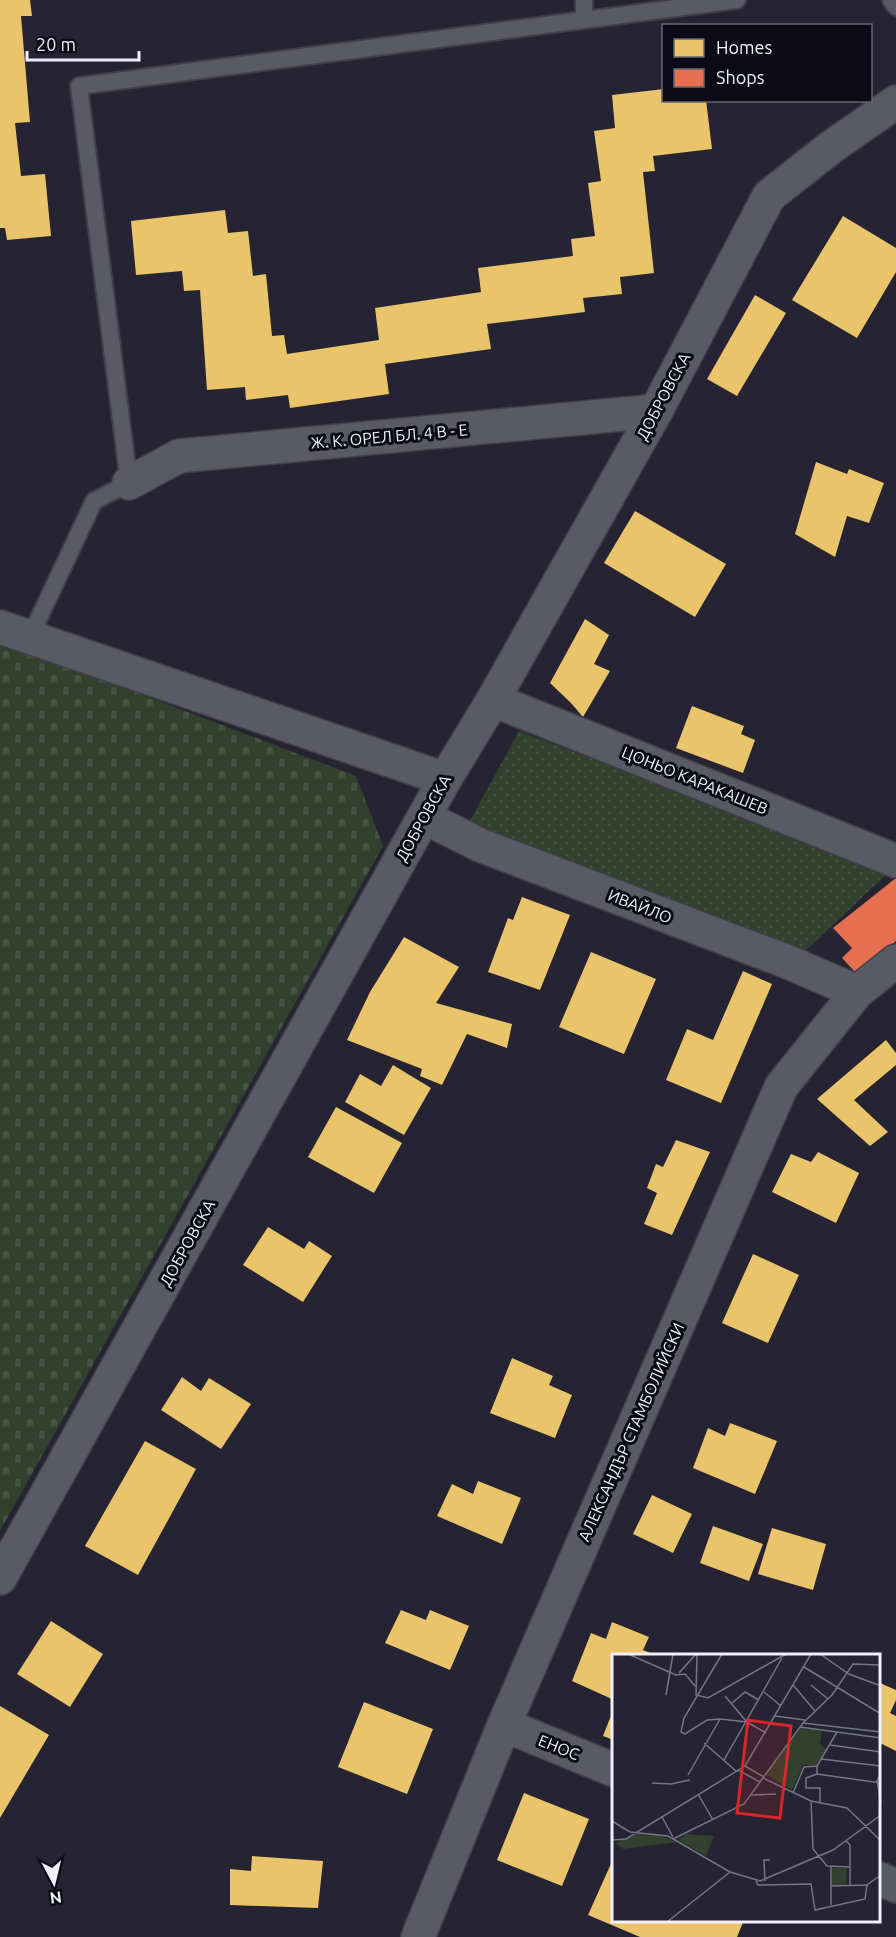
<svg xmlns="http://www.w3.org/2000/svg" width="896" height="1937" font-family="Ubuntu,sans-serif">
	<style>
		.grass { fill: url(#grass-dots) }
		.cemetery { fill: url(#cemetery-stones) }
		.homes { fill: #e9c46a }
		.shops { fill: #e76f51 }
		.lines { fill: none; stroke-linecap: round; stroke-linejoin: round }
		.lane-casing { stroke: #403f4a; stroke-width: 20 }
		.street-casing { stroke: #403f4a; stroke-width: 36 }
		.secondary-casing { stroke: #403f4a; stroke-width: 36 }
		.lane { stroke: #5a5a64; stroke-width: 16 }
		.street { stroke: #5a5a64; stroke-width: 33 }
		.secondary { stroke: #5a5a64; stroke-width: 33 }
		.labels { text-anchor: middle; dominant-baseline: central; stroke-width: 6; stroke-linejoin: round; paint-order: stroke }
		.street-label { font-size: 16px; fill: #efeffd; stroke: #0b0a16 }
		.inset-road { fill: none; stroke: #767583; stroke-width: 1.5 }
		.view { fill: #d62828; fill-opacity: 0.15; stroke: #d62828; stroke-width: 3 }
		.inset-edge { fill: none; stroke: #efeffd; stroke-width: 3 }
	</style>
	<defs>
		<pattern id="grass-dots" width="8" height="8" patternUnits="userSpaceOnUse" patternTransform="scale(1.5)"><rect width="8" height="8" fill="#31412d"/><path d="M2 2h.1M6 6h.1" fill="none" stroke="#455442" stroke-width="1.8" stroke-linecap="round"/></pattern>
		<pattern id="cemetery-stones" width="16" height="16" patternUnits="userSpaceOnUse" patternTransform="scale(1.5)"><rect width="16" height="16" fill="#31412d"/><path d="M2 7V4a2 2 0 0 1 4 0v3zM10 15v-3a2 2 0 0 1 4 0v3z" fill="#455442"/></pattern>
	</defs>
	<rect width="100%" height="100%" fill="#262432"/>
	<!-- grass -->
	<path class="grass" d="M519,731L889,872L802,954L466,828Z"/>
	<!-- cemetery -->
	<path class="cemetery" d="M0,642L15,646L356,776L383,846L0,1531Z"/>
	<!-- homes -->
	<path class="homes" d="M0,0H30L32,16H21L30,122L15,123L21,176L45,174L51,236L7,240L5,228H0Z
		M664,89V100H706L712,149L653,156L655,171L643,172L654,273L620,277L622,294L583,298L585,312L487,324L491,349L385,364L389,394L290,408L288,395L246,400L245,387L207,390L200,290L184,291L182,271L136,275L131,221L225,210L228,233L248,231L253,276L266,274L272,336L284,335L287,354L379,340L375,308L481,292L478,268L573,256L571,239L595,236L588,183L601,181L594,131L615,128L612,95Z
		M843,216L896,248V272L857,338L792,300Z
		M755,295L786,313L737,396L707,379Z
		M816,462L847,474L849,469L884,483L869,523L847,516L835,557L795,534Z
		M635,511L726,564L695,617L604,563Z
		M585,619L609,635L594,664L610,671L583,717L571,703L550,683Z
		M692,706L744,726L741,734L755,740L743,773L676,748Z
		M522,897L570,915L540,990L488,972L508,918L513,920Z
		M404,937L459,967L436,1003L512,1024L507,1048L467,1034L442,1085L420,1076L422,1069L347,1040L370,992Z
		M591,952L656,979L624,1054L559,1027Z
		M743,971L772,984L721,1103L666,1080L687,1029L713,1040Z
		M886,1040L896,1053V1065L854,1100L888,1132L870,1146L817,1099Z
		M393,1065L431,1088L404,1135L345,1102L360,1074L381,1086Z
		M336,1107L402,1143L374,1193L308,1157Z
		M676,1140L710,1152L672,1235L644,1224L657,1193L647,1188L656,1164L663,1167Z
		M818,1152L859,1173L836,1223L772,1192L791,1154L811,1162Z
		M268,1227L304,1249L309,1241L332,1256L303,1302L243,1265Z
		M753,1254L799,1275L768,1343L722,1323Z
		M512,1358L553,1376L549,1385L572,1395L555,1438L490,1413Z
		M182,1377L201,1391L209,1378L251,1404L221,1449L161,1410Z
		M730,1423L777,1441L755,1494L693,1468L708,1428L725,1436Z
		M145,1441L196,1469L138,1575L85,1546Z
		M478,1481L521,1498L502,1544L437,1516L452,1484L473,1494Z
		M652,1495L692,1514L673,1553L633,1534Z
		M713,1526L763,1544L749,1581L700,1563Z
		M772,1528L826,1544L813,1590L758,1574Z
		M401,1610L426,1620L430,1610L469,1626L450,1670L385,1643Z
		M51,1621L103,1654L70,1707L17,1674Z
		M612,1622L649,1637L643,1650L655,1655H614V1700L572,1681L591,1633L606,1639Z
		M880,1683L896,1690V1700L890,1713L896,1716V1751L880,1743Z
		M364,1702L433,1729L407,1794L338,1767Z
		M0,1706L49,1735L0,1818Z
		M614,1708V1740L603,1736Z
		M524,1793L589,1819L562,1886L497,1860Z
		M252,1856L323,1861L318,1908L230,1905V1869L251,1871Z
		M614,1857V1920H744L737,1937H640L588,1915Z"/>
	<!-- shops -->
	<path class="shops" d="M896,878V941L856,973L842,958L852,948L833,928Z"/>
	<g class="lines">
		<!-- lane casing -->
		<g class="lane-casing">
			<path id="lane" d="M584,0V20
				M891,0L896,7
				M30,637L94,501L129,483L79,86L737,0"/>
		</g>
		<!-- street casing -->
		<g class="street-casing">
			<path id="street" d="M129,483L179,456L656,411
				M493,700L896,861
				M445,779L493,700L656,411L769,196L830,148L896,102
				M424,817L480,845L788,962L857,992
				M504,1725L614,1770
				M880,1879L896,1886
				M418,1937L504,1725L781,1087L857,992L896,961"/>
		</g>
		<!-- secondary casing -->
		<g class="secondary-casing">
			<path id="secondary" d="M0,627L445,779L0,1578"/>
		</g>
		<!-- lane -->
		<use href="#lane" class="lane"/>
		<!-- street -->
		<use href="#street" class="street"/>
		<!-- secondary -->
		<use href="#secondary" class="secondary"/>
	</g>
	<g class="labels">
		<!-- street labels -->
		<g class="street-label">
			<text transform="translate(663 396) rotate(-62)">ДОБРОВСКА</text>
			<text transform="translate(389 436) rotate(-5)">Ж. К. ОРЕЛ БЛ. 4 В - Е</text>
			<text transform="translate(695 780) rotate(22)">ЦОНЬО КАРАКАШЕВ</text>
			<text transform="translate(423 818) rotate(-61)">ДОБРОВСКА</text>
			<text transform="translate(640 906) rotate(21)">ИВАЙЛО</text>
			<text transform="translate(187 1243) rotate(-61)">ДОБРОВСКА</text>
			<text transform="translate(631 1432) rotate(-66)">АЛЕКСАНДЪР СТАМБОЛИЙСКИ</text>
			<text transform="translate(559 1747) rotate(22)">ЕНОС</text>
		</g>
	</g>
	<!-- overview -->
	<g transform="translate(612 1654)">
		<rect width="268" height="268" fill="#262432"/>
		<path d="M24,180L47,181L65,188L11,195L3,189ZM74,180L102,182L94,202L66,186ZM220,214H235L234,231H220Z" fill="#31412d"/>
		<path d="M189,74L210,77L208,90L214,96L204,111H191L180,136L154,121Z" fill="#31412d"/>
		<path class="inset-road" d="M16,0L64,21L73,20L83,32M85,0L84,41L96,44L174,0M110,0L72,64L69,78L73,80L95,66L108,65L135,68L154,79M208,0L237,20L269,32M192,13L269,60M67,19L84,0M181,31L203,57M199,31L216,45M152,38L169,52M54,41L61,0M113,42L134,67M119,50L133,38L147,46M163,62L193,66M191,69L269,78M188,73L269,84M92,89L124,117M218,91L269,98M209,105L269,112M112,106L170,4M133,112L152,123M126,116L148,128M269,119L265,127L269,148M205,120L269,129M205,120L194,124V134H208V149M205,120V112L225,78M76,121L108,65M151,124L199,147L235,154L269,187M40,129L59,130L78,126M181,139L192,113L205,112M86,140L101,166M139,141L164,140M199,147L201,195L215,212L238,213M50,163L61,183M0,167L18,178L56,182L118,218L148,227L221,196L269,161M61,185L132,150L191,69L220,41L241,10L269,11M0,186L14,185L133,112L199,0M234,187L238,191V232M219,213V251M144,227L146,231L199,230L203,256L253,245L255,231L269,221M153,227L152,206H158M219,232L255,231M55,268L118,218"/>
		<path class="view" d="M136,66L179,72L168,164L125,159Z"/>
		<rect width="268" height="268" class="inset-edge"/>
	</g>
	<!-- legend -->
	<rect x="662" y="24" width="210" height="78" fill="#0b0a16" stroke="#666672" stroke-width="1.5"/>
	<rect x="674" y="39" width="30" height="18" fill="#e9c46a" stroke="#666672" stroke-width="1.5"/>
	<text x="716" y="54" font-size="18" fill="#efeffd">Homes</text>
	<rect x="674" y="69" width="30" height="18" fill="#e76f51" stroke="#666672" stroke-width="1.5"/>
	<text x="716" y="84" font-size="18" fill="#efeffd">Shops</text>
	<!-- north arrow -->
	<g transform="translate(54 1883) rotate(173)" stroke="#0b0a16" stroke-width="4.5" paint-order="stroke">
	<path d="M0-4.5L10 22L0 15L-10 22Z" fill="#efeffd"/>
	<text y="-9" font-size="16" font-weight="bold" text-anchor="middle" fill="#efeffd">N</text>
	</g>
	<!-- scale -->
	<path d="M27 51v9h112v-9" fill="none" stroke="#efeffd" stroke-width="3"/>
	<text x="36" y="51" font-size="18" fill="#efeffd" stroke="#0b0a16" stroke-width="4.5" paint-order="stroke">20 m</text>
</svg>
